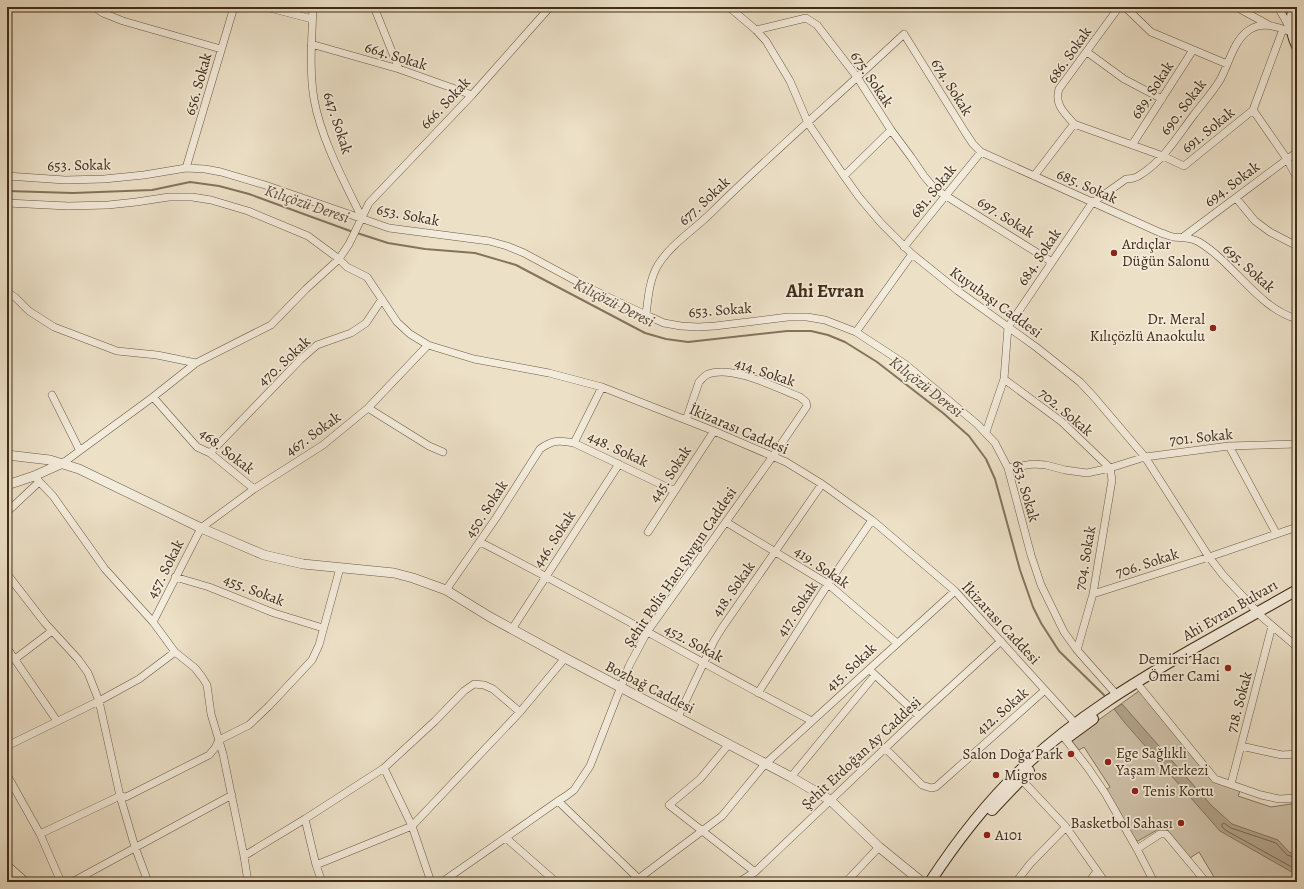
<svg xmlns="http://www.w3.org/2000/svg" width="1304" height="889" font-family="Alegreya,serif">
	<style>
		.green { fill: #cfc1a9; stroke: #887660 }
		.water { fill: #b2a38b; stroke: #84735d }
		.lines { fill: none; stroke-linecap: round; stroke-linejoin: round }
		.shore { stroke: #796851; stroke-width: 1 }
		.stream { stroke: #84735d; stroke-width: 2 }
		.minor-casing { stroke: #6b5943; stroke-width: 8 }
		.tertiary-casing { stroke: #6b5943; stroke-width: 10 }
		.secondary-casing { stroke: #402c17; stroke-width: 12 }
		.minor { stroke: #f3ebdb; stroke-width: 7 }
		.tertiary { stroke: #f3ebdb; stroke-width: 9 }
		.secondary { stroke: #f3ebdb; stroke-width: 10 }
		.poi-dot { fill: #8f2418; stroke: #f3ebdb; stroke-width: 1.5 }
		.labels { text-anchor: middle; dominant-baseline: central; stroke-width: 3.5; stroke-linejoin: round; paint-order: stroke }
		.street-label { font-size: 15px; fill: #402c17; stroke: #f3ebdb }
		.poi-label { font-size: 15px; fill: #402c17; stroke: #f3ebdb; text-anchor: start }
		.water-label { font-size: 16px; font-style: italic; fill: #5c4a34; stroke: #f3ebdb }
		.district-label { font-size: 19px; font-weight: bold; fill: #402c17; stroke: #f3ebdb }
	</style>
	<rect width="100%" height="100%" fill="#ece0c7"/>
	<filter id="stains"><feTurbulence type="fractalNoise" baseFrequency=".005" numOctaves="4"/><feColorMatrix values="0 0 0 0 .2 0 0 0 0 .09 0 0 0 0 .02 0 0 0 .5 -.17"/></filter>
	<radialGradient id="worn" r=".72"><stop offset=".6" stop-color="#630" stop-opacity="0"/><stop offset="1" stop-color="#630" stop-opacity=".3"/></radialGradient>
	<!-- green -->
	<path class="green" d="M1139,691L1214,781L1240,791L1238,796L1271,807L1297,803V882H1217L1199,852L1190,858L1164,826L1138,841L1134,839L1106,790L1110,787L1084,747L1079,750L1072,741V739Z"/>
	<!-- water -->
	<path class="water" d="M1122,704L1211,805L1232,824L1278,840L1289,852L1297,855V875L1220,831L1125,723L1114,709Z"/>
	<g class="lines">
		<!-- shore -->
		<path class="shore" d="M1297,858L1287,855L1276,843L1231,828L1224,823L1222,824V827L1227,831L1297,870"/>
		<!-- stream -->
		<path class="stream" d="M7,191L73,193L152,190L190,182L219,186L249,194L353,232
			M357,233L388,243L425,249L475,253L516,265L645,333L666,339L688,342L787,331H811L828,335L845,342L877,362L943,413L969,436L986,459L995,479L1020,570L1033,607L1041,623L1059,651L1104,695"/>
		<!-- minor casing -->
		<g class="minor-casing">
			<path id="minor" d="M94,7L103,13L123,21L221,49
				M266,7L312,19
				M313,7C312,37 309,69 314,99C321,139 344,181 362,218
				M374,7L399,69
				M729,7L756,30L766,41L790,81L808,123L844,176L859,197L881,223L912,254L958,291L1036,347L1080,382L1094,397L1145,457L1209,557L1223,575L1262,617L1297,647
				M1125,7L1151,32L1227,64
				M1236,7L1269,25
				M1278,7L1291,30
				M756,30L806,18L817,25L857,77L891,130L911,157L924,176L935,189L1052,262
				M311,44L399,69L472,95
				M1087,52L1124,79L1162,99
				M1253,110L1287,159L1297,178
				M1074,124L1163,156L1184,166L1253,110L1283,29
				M1132,145L1193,50
				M186,168L234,7
				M7,176L65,180L104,179L144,175L186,168L205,169L221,172L265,185L389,228L489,241L507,246L524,253L589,288L646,315L664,323L681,326L698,327L715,326L788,317H807L825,320L856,332L905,364L977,424L995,443L1008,468L1031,555L1041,585L1064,632L1077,650L1116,694
				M844,176L891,130
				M1034,176L1074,124C1065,113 1054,105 1059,89L1119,7
				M1236,198L1255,221L1270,232L1297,246
				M7,203L68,206L108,205L136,202L169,197H192L211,200L248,211L308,236L339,259L347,267L367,277L397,322L410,334L428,345L474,359L549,373L602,387L714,431L786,462L822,484L872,520L955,591L1075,723
				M1183,237L1297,152
				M904,247L981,152
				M7,292L16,298L29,311L54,327L117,351L157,355L196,363
				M646,315C648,299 649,280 658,265C671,244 694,230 712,212C774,151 840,94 904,34L965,132L973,144L981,152L1161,233C1165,234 1169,236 1173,237C1182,238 1191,237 1199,242C1234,263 1258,308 1297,319
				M856,332L912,254
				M1004,379L1062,422L1110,468
				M52,395L79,449
				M153,397L197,447L210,453L254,489
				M368,408L429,446L443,452
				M986,432L1004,379L1008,327L1092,203L1126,179C1132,179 1136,178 1140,175C1163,161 1177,137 1193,116C1202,104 1212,93 1220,80C1229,64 1233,41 1249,30C1263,21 1278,27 1292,32
				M574,443L602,387
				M1229,446L1276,533
				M210,453L300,360L317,345L351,333L366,323L382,299
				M63,463L153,397L196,363L271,325L306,289L339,259L349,244L369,203L472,95L550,7
				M1008,468L1033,464L1046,465L1065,470L1087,473L1110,468L1145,457L1229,446L1297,444
				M34,476L53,496L105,569L153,622L175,652L195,668L202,677L207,685L211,714L223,754L244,856L248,882
				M7,512L39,482
				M726,522L828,584L897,643
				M648,532L714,431
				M480,542C592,599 700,663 812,721
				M7,574L45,623L78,659L88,673L99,701L120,796L135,847L148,882
				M175,577L209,587L274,613L323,628
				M446,590L496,518L540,449C552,440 559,440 574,443L675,491
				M1093,594L1209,557L1297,527
				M153,622L201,528L254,489L323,445L368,408L428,345
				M512,629L619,464
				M7,648L57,721
				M1077,650L1093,594L1112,480L1110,468
				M15,659L52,631
				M872,672L919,716
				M1140,687L1215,779L1261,795L1279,799L1297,798
				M758,693L828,584L872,520
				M678,717L714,641L722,628L822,484
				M1063,736L1088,768L1105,793L1137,849L1160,834H1166L1206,882
				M729,744L700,779L669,805L755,872
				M7,746L99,701L139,679L175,652
				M1241,746L1282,755L1297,754
				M885,748L922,785L931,788L936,787L1045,690
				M384,768L412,826L431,882
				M7,775L40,834L61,882
				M791,777L875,675
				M1021,779L1066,827L1105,882
				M1231,784L1272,626
				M558,801L641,881
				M305,819L316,865L322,882
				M40,834L120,796L126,797L209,755L215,748L219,740L249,725L269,706L312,660L319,645L340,568
				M506,838L556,882
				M1137,849L1154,882
				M244,856L305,819L384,768L435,721L464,691L474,684L484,685L493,689L520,712
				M316,865L412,826L520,712L565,658
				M72,882L232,795
				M442,882L558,801L566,796L574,790L590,766L629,666L647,632L773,456L807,406L806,402L800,397C777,388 733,365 708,374C704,376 702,379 699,382L686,420
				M634,882L722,816L765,764L955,591
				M739,882L755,872L919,716L1001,641
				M846,882L879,847
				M1016,882L1030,864L1066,827
				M1089,882L1097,871"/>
		</g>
		<!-- tertiary casing -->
		<g class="tertiary-casing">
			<path id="tertiary" d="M7,455L50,460L79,469L201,528L264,555L303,564L394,573L413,578L446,590L490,617L565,658L791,777L830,800L879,847L922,882
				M7,485L34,476L63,463
				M7,866L25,882"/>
		</g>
		<!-- secondary casing -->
		<g class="secondary-casing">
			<path id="secondary" d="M1294,7C1290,20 1291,34 1297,46
				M1067,738L1093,719
				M992,810L1029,771
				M930,882C958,839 990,798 1028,763C1076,718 1132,684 1189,651C1225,631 1261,610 1297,590"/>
		</g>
		<!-- minor -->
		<use href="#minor" class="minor"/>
		<!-- tertiary -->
		<use href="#tertiary" class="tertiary"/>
		<!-- secondary -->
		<use href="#secondary" class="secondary"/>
	</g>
	<!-- markers -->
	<g class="poi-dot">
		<circle cx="1114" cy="253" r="4"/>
		<circle cx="1213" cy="328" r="4"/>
		<circle cx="1228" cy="668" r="4"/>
		<circle cx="1071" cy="754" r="4"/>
		<circle cx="1108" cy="762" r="4"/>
		<circle cx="996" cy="775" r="4"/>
		<circle cx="1135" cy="791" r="4"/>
		<circle cx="1181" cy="823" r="4"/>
		<circle cx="987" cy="835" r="4"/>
	</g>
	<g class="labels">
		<!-- street labels -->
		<g class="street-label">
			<text transform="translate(1069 55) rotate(-55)">686. Sokak</text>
			<text transform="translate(396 56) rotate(17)">664. Sokak</text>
			<text transform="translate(872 79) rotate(56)">675. Sokak</text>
			<text transform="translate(198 84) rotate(-74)">656. Sokak</text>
			<text transform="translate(952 87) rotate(58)">674. Sokak</text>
			<text transform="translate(1152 90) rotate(-57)">689. Sokak</text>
			<text transform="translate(445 103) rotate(-47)">666. Sokak</text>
			<text transform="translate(1183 107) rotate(-53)">690. Sokak</text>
			<text transform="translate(338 123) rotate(72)">647. Sokak</text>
			<text transform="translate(1208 130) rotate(-39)">691. Sokak</text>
			<text transform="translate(79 165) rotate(-1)">653. Sokak</text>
			<text transform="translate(1232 184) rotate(-37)">694. Sokak</text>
			<text transform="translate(1087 186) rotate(24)">685. Sokak</text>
			<text transform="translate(933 191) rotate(-51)">681. Sokak</text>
			<text transform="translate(704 201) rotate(-43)">677. Sokak</text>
			<text transform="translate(408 215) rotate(11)">653. Sokak</text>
			<text transform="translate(1006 217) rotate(32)">697. Sokak</text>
			<text transform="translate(1039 257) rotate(-56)">684. Sokak</text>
			<text transform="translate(1249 268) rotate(42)">695. Sokak</text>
			<text transform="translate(996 302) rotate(36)">Kuyubaşı Caddesi</text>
			<text transform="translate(720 310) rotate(-4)">653. Sokak</text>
			<text transform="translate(284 361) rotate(-43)">470. Sokak</text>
			<text transform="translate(765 372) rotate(18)">414. Sokak</text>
			<text transform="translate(1066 412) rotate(40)">702. Sokak</text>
			<text transform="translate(739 429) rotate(23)">İkizarası Caddesi</text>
			<text transform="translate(313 434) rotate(-36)">467. Sokak</text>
			<text transform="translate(1201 437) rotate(-6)">701. Sokak</text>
			<text transform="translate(618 449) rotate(25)">448. Sokak</text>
			<text transform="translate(227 451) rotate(38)">468. Sokak</text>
			<text transform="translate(670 474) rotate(-57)">445. Sokak</text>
			<text transform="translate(1026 491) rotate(74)">653. Sokak</text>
			<text transform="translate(486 509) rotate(-57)">450. Sokak</text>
			<text transform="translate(554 539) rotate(-57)">446. Sokak</text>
			<text transform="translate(1085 558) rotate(-80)">704. Sokak</text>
			<text transform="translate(1147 563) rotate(-18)">706. Sokak</text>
			<text transform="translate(680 567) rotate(-56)">Şehit Polis Hacı Şıvgın Caddesi</text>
			<text transform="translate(822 567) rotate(34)">419. Sokak</text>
			<text transform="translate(165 569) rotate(-63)">457. Sokak</text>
			<text transform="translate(733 589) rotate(-55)">418. Sokak</text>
			<text transform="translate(254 590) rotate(21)">455. Sokak</text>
			<text transform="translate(797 609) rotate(-57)">417. Sokak</text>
			<text transform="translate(1230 610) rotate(-30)">Ahi Evran Bulvarı</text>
			<text transform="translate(1001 623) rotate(47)">İkizarası Caddesi</text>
			<text transform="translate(694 643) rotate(28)">452. Sokak</text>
			<text transform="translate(851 667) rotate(-43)">415. Sokak</text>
			<text transform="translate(650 687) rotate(27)">Bozbağ Caddesi</text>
			<text transform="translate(1239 702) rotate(-75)">718. Sokak</text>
			<text transform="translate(1002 711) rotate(-41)">412. Sokak</text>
			<text transform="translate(861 753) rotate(-43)">Şehit Erdoğan Ay Caddesi</text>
		</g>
		<!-- poi labels -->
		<g class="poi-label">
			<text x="1122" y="244">Ardıçlar<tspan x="1122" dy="17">Düğün Salonu</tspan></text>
			<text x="1205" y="319" text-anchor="end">Dr. Meral<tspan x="1205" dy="17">Kılıçözlü Anaokulu</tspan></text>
			<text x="1220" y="659" text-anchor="end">Demirci Hacı<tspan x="1220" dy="17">Ömer Cami</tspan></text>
			<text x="1116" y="753">Ege Sağlıklı<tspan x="1116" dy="17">Yaşam Merkezi</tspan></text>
			<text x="1063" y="754" text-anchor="end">Salon Doğa Park</text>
			<text x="1004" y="775">Migros</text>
			<text x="1143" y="791">Tenis Kortu</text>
			<text x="1173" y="823" text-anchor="end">Basketbol Sahası</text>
			<text x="995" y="835">A101</text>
		</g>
		<!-- water labels -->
		<g class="water-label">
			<text transform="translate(307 204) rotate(19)">Kılıçözü Deresi</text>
			<text transform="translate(614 303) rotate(27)">Kılıçözü Deresi</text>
			<text transform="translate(926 387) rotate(38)">Kılıçözü Deresi</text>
		</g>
		<!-- district labels -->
		<g class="district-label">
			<text x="825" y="291">Ahi Evran</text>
		</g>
	</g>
	<!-- margin -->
	<rect width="1304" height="889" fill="none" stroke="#ece0c7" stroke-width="24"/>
	<rect x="8" y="8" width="1288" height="873" fill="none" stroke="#402c17" stroke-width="2"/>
	<rect x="12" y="12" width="1280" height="865" fill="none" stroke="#402c17"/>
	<rect width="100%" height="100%" filter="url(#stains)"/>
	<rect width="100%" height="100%" fill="url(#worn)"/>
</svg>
